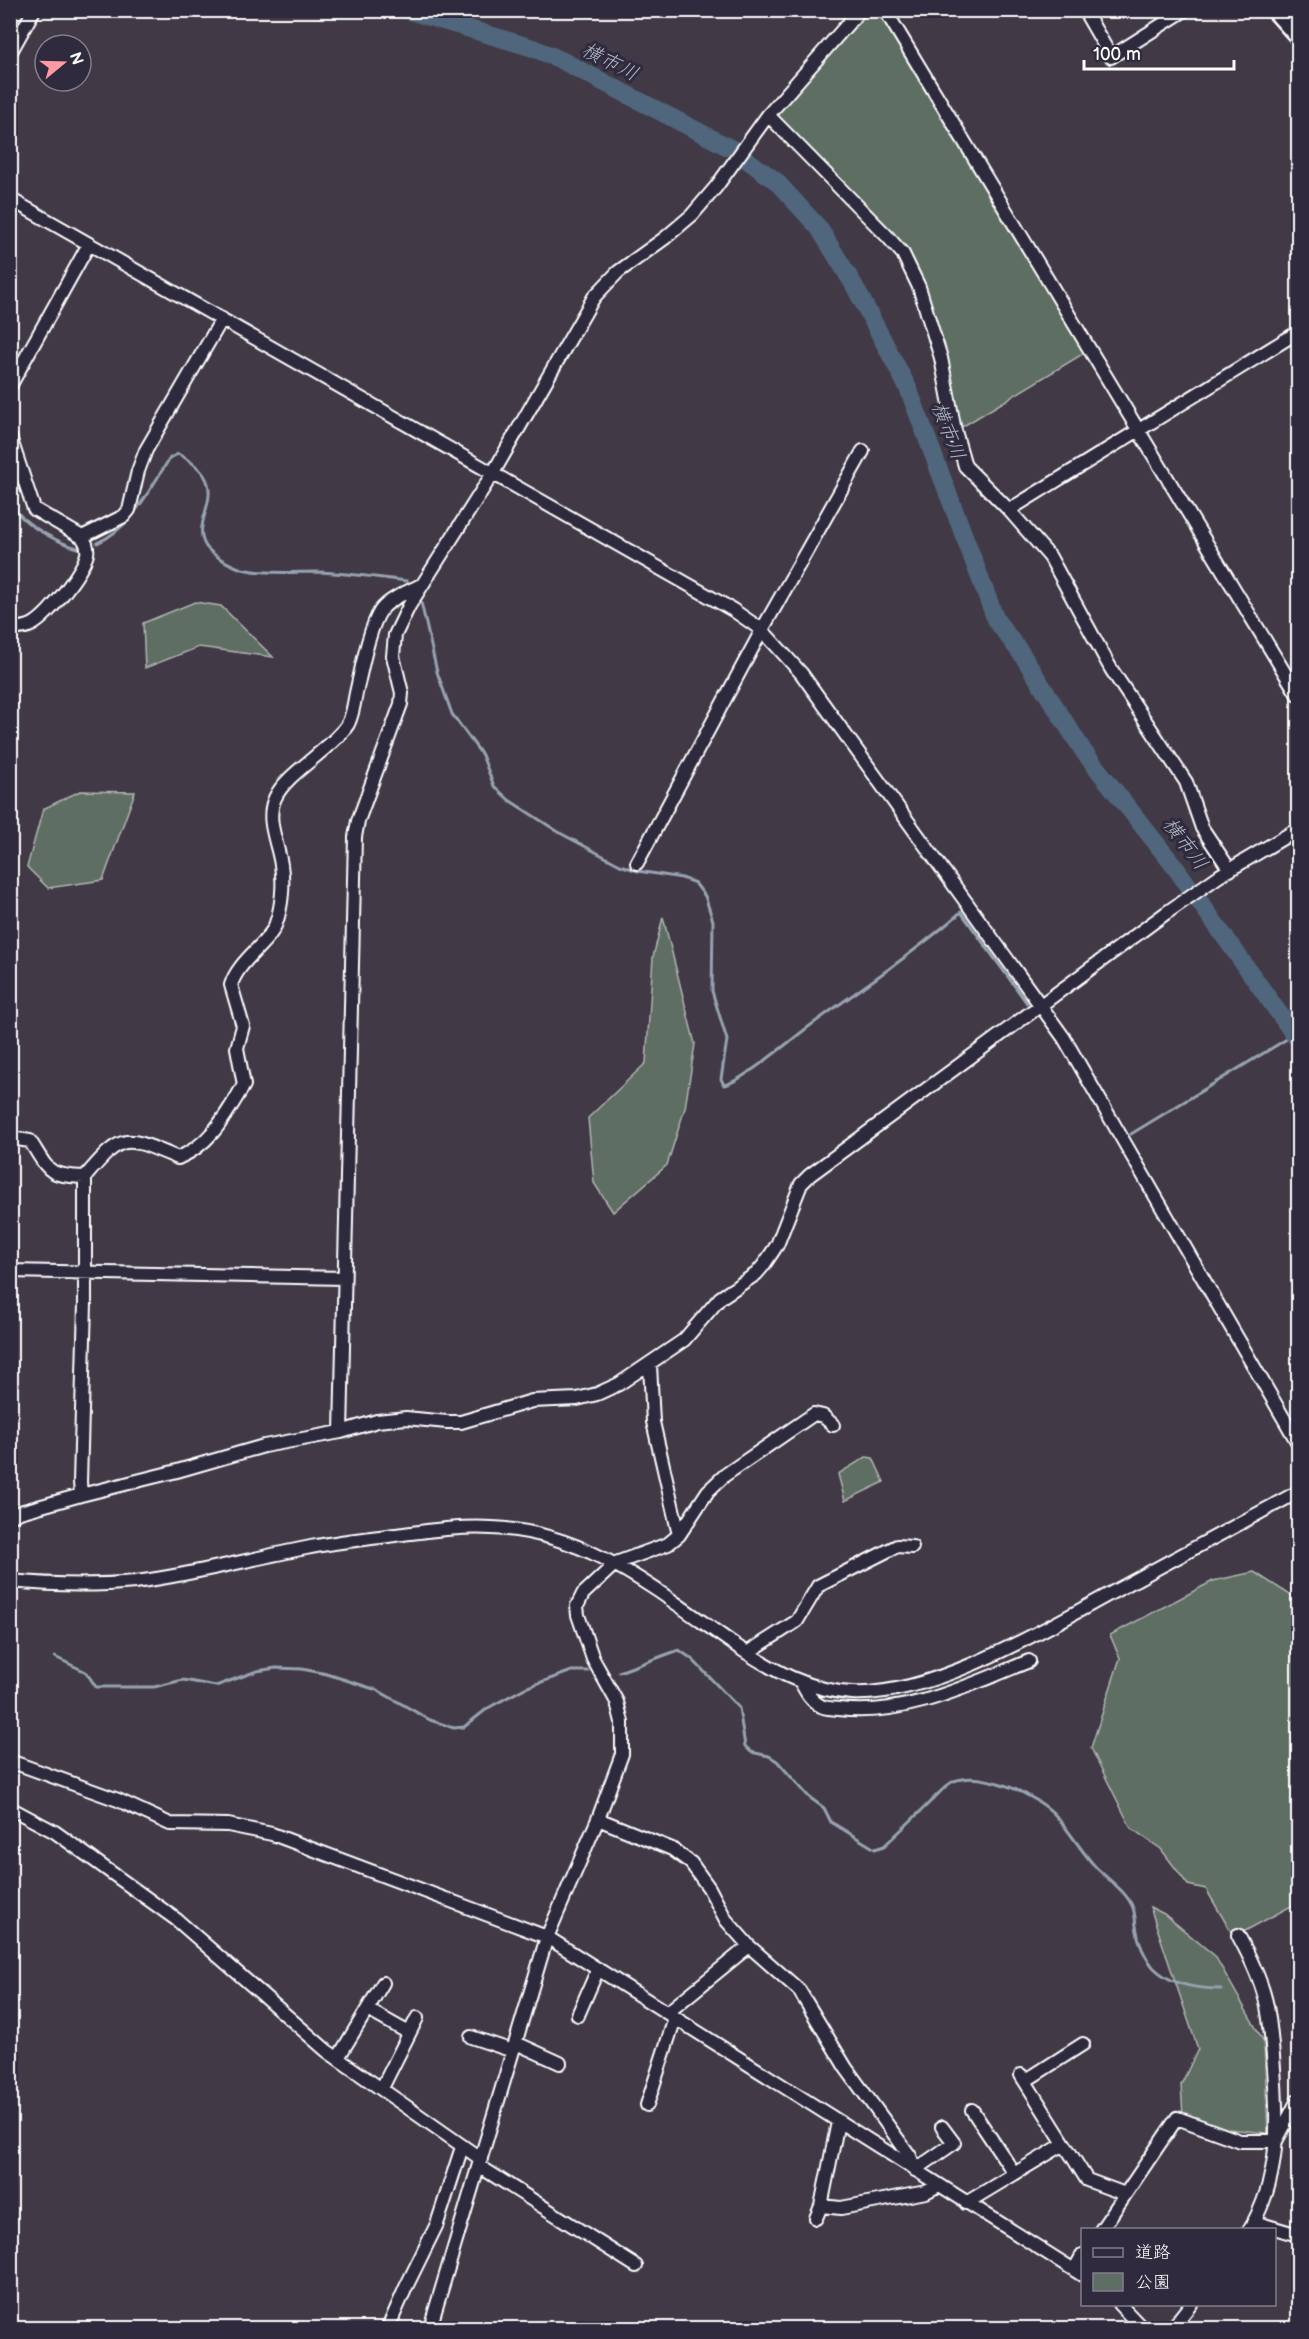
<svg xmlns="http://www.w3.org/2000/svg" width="1309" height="2339" font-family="'Balsamiq Sans','Klee One',sans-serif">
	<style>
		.green { fill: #5f6e64; stroke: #afb6b2; stroke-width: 1.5 }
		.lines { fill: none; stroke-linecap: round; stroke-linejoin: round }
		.stream { stroke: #96a3b0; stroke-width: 3 }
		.river { stroke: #50667b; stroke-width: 18 }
		.minor-casing { stroke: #fff; stroke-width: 16 }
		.major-casing { stroke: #fff; stroke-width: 20 }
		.minor { stroke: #2f2a3d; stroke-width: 12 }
		.major { stroke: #2f2a3d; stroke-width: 15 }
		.labels { text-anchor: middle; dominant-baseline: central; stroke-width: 6; stroke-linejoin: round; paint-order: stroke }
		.water-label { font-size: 20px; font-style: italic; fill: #b0bac4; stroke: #2f2a3d }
	</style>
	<rect width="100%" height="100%" fill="#423946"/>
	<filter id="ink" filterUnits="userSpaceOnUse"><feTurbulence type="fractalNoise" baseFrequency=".0167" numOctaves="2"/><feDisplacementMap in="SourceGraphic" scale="12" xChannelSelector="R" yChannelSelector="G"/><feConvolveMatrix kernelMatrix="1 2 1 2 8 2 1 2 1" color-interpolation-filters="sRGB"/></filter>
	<g filter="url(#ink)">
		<!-- green -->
		<path class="green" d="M860,11H885L1091,349L955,431L912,269L768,115Z
			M195,602L221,606L273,657L199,647L145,668L143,623Z
			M80,791L135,792L103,880L48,888L27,867L43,809Z
			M663,917L695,1044L685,1108L667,1165L613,1212L594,1183L588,1118L646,1063L653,957Z
			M866,1457L873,1458L884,1482L845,1501L838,1474Z
			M1254,1572L1298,1600V1899L1295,1904L1234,1937L1206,1889L1188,1885L1161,1849L1131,1828L1091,1748L1120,1658L1110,1635L1213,1581Z
			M1150,1907L1164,1914L1215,1956L1264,2042L1268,2133L1228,2129L1183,2116L1181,2085L1198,2049Z"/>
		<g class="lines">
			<!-- stream -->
			<path class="stream" d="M10,491C13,498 14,507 18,513C29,527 61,544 78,548
				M97,543C132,528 150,488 170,458L178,454C241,487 185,519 207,548C215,557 235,568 247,570C265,574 296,572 316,572C348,573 375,577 407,581
				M421,602L437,672L452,714L482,755L494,786L509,800L560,833L620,865L638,871L682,878L695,883L705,896L713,921L712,991L727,1040L721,1079L724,1085C740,1083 791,1040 807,1028C858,990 912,955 961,912L1027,1003
				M1131,1134L1295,1034
				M55,1657L86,1672L96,1687H154L183,1680L216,1686L257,1671L276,1668L302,1669L327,1674L377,1690L430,1720L454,1728L464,1727L488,1708L525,1688L572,1671H588
				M619,1672L679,1650L692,1659L739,1708L745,1746L751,1752L769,1756L777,1761L809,1797L824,1808L831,1822L875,1849L884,1846C899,1832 915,1817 930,1802C937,1796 945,1785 954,1781C982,1770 1038,1795 1057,1817C1070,1832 1080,1849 1093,1864C1105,1878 1126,1890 1133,1908C1135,1913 1135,1920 1136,1926C1138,1941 1143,1955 1153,1967C1170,1985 1198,1989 1221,1989"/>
			<!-- river -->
			<path class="river" d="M406,10L533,48L559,59L732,149L776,181L819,228L854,285L908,388L996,620L1023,656L1084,752L1175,867L1298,1040"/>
			<!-- minor casing -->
			<g class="minor-casing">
				<path id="minor" d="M885,10L1298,695
					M1084,10L1111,57L1185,10
					M10,53L34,10
					M768,115L887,236L903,254L919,287L941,358L955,431L965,466L1009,510L1050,557L1111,669L1186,782L1202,828L1230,870
					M10,199L733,610L762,630L801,673L1064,1038L1298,1443
					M10,386L89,244
					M10,437L34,509L82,537C86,542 88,548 87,554C83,571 46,620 29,626C24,628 16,628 10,629
					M1009,510L1298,332
					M82,537L124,516L129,510L138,471L146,450L222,319
					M637,863L762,630L863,451
					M10,1138L30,1141C50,1172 46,1175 85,1177
					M10,1271L344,1278
					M650,1365L653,1422L679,1535
					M341,1432L355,837L358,821L401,704L402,693L393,656L395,635L409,606L493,473L594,297L618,272L665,238L692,215L716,187L768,115L860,10
					M81,1495L80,1482L85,1303V1177C124,1131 125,1136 178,1158C212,1144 226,1114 244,1085L237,1048L243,1026L231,985C239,959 270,943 276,923C282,906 284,883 281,865C278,843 265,820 275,798C286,773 331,750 348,724C353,714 354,703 356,693C361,672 369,627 381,610C390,598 410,591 423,584
					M10,1517L20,1512L81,1495L177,1471L264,1446L341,1432L377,1421L406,1418L447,1422H461L532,1401L577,1399L597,1394L619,1384L684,1340L720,1298L756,1274L763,1266L777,1245L801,1184L810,1175L1166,913L1219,876L1298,829
					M10,1581C52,1585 94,1586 135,1582C193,1575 249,1559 306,1548C335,1542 365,1539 395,1535C427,1531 460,1526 492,1528C591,1532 659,1593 738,1647C772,1670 810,1691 852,1693C932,1697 1045,1629 1115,1591C1176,1558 1237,1525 1298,1492
					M747,1653L797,1621L818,1586L897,1546L912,1547
					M801,1682C806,1692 811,1701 821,1706C826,1709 834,1708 839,1709C905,1717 970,1685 1029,1661
					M10,1761L118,1800L170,1824L228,1825L272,1834L547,1937L1082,2275
					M10,1808L55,1832L177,1920L327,2051L481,2159
					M598,1819L672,1849L691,1863L709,1888L726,1920L749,1946L667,2013
					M1238,1935C1249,1955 1259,1975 1265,1998C1270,2016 1271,2037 1273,2056C1278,2115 1282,2178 1249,2230
					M749,1946L799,1990L846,2068L910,2156L915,2170L954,2143L942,2127
					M368,2010L409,2033
					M578,2015L598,1969
					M471,2037L513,2051
					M516,2043L560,2063
					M338,2058L383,1983
					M1021,2075L1087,2180L1125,2194
					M1025,2081L1083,2044
					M382,2088L417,2018
					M647,2105L675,2018
					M972,2110L1014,2173
					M479,2166L636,2266
					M966,2203L1064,2144
					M821,2206L841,2208L926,2192L939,2185
					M816,2218L821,2206L838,2122
					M1254,2222L1298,2235
					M1101,2230L1177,2118L1240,2141H1276L1298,2100
					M1074,2270L1082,2256
					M1119,2304L1142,2328
					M388,2328L406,2287L437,2224L462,2147
					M430,2328L547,1937L598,1819L622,1754V1722L617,1702L593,1659L578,1615L577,1606L583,1594L616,1563L668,1544L679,1535L708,1491L725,1475L814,1414L823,1416L833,1425
					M1172,2328L1191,2304"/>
			</g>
			<!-- major casing -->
			<g class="major-casing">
				<path id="major" d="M1274,10L1298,37"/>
			</g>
			<!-- minor -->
			<use href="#minor" class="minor"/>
			<!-- major -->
			<use href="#major" class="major"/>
		</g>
	</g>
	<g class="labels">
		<!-- water labels -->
		<g class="water-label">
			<text transform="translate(610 62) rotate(27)">横市川</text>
			<text transform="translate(948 431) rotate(69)">横市川</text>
			<text transform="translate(1185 844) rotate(53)">横市川</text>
		</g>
	</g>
	<!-- margin -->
	<rect width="1309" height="2339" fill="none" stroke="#2f2a3d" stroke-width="36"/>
	<rect x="18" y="18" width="1273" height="2303" fill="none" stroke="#fff" stroke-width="2" filter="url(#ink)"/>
	<!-- legend -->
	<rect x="1081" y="2228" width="195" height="78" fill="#2f2a3d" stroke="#827f8b" stroke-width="1.5"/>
	<rect x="1093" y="2248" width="30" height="9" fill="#2f2a3d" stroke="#827f8b" stroke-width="1.5"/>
	<text x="1135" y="2258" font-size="18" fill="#ffffff">道路</text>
	<rect x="1093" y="2273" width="30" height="18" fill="#5f6e64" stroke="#827f8b" stroke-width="1.5"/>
	<text x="1135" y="2288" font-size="18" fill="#ffffff">公園</text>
	<!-- north arrow -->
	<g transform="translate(63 63) rotate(71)"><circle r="28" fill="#2f2a3d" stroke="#827f8b" stroke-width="1.5"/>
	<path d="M0-4.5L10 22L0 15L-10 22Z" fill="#ff9aa2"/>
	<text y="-9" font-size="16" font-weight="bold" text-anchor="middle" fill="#ffffff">N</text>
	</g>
	<!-- scale -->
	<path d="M1084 60v9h150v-9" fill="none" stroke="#ffffff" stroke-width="3"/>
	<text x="1093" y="60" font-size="18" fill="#ffffff" stroke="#2f2a3d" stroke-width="4.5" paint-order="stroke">100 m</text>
</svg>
